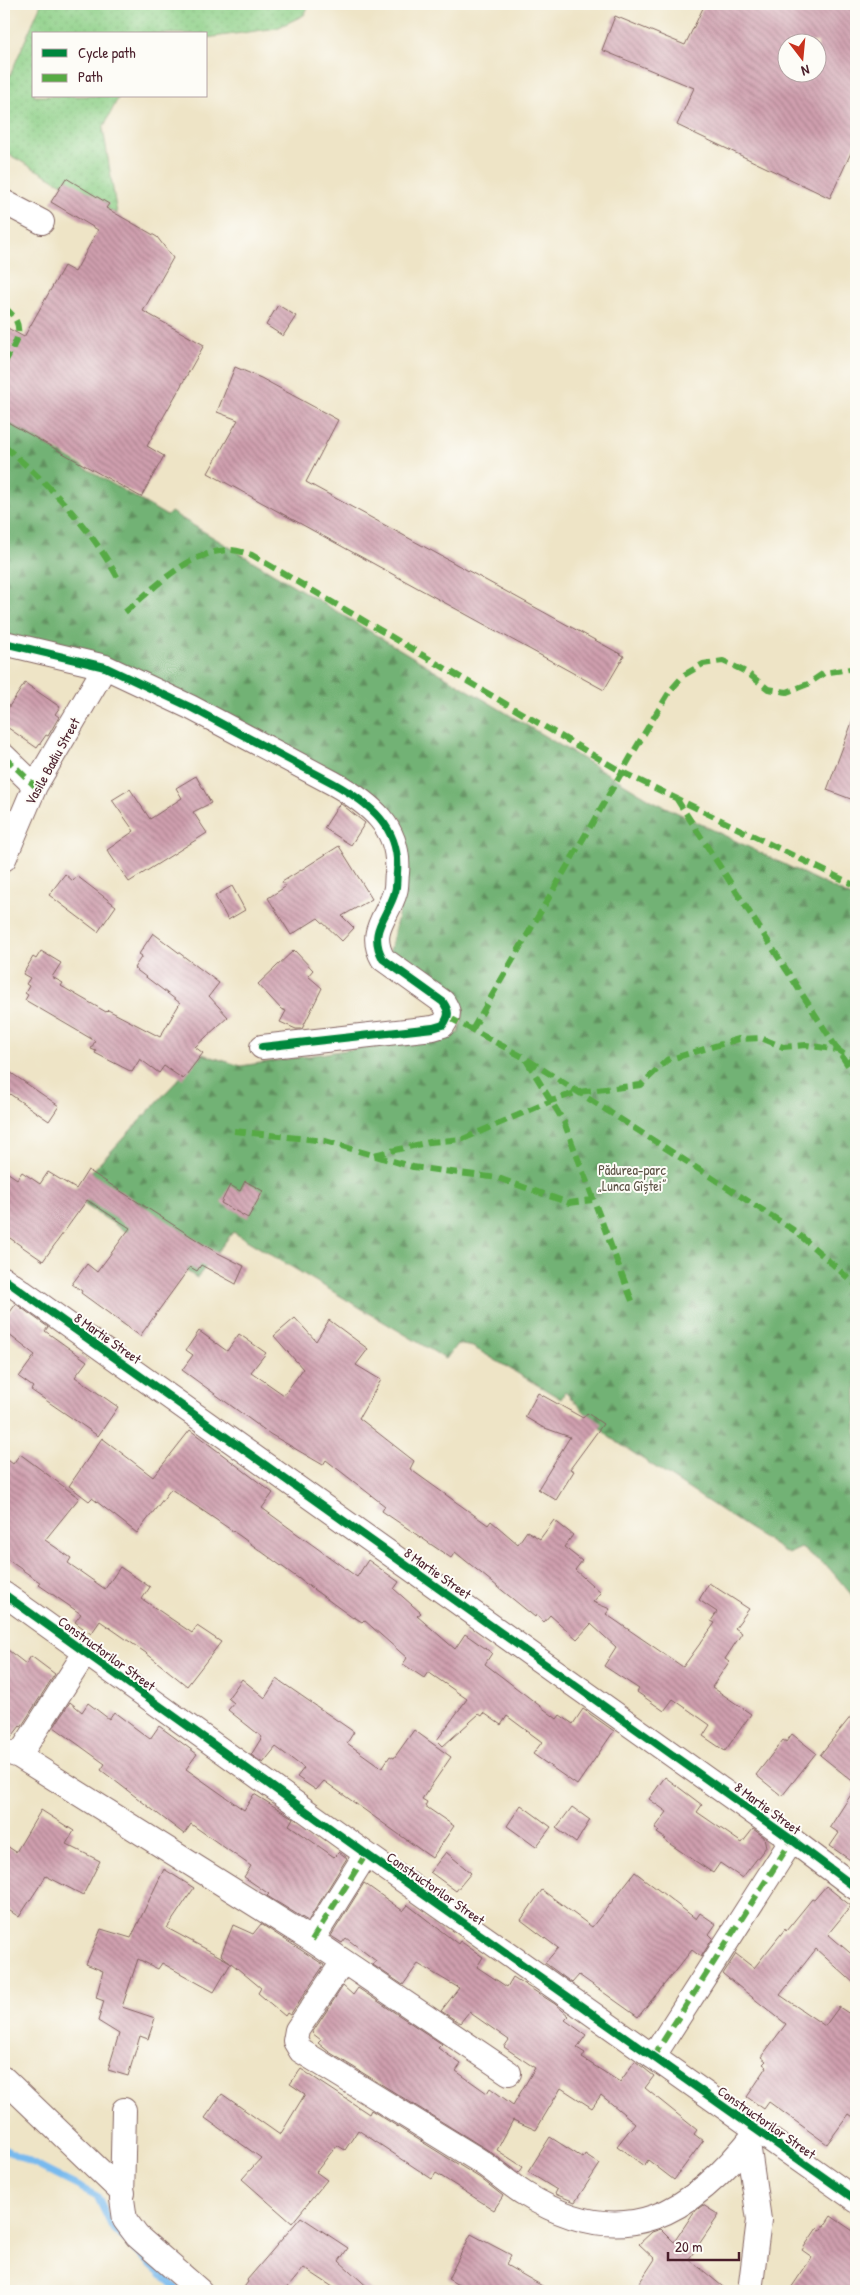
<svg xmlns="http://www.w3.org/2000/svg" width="860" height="2295" font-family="'Patrick Hand',sans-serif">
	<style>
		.grass { fill: url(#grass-dots); stroke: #6c785a }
		.forest { fill: url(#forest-firs); stroke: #5e6850 }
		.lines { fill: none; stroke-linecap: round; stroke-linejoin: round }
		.stream { stroke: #78baee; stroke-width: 7 }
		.building { fill: url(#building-back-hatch); fill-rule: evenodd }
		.minor-casing { stroke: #836461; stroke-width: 26 }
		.minor { stroke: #fff; stroke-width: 24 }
		.quiet { stroke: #57aa44; stroke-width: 6; stroke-dasharray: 12 6; stroke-linecap: butt }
		.cycleway-casing { stroke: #fdfcf7; stroke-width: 11 }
		.cycleway { stroke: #00873e; stroke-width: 8 }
		.labels { text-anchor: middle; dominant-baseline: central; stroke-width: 4; stroke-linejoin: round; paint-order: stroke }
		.street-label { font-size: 14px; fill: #4a1f2b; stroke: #fdfcf7 }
		.park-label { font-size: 14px; fill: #5e5447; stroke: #fdfcf7 }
	</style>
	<defs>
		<pattern id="grass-dots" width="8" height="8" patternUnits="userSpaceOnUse" patternTransform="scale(1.25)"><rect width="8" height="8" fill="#8ed088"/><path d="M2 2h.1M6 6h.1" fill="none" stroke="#7cb276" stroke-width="1.8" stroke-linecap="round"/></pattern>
		<pattern id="forest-firs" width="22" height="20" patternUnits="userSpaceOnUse" patternTransform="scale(1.25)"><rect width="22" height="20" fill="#72b274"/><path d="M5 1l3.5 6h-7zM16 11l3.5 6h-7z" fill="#60905f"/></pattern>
		<pattern id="building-back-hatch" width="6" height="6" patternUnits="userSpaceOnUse" patternTransform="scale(1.25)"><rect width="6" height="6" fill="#cf9fae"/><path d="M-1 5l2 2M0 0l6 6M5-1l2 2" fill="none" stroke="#aa818e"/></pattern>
	</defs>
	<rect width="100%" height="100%" fill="#fdfcf7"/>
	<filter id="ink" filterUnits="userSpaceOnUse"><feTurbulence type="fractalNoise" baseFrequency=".02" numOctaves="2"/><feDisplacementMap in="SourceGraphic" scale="10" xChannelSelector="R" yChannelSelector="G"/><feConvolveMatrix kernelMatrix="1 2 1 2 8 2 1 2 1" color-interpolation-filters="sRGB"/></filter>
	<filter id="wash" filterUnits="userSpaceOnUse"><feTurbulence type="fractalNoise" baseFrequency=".0096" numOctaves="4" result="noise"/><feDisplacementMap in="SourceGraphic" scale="20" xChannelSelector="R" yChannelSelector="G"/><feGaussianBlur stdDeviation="1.12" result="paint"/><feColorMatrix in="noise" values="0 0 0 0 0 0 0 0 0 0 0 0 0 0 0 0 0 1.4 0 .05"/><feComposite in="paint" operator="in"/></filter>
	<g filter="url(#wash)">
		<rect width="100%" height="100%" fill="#eee4c6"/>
		<!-- grass -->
		<path class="grass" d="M41,4H310L304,15L277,28L206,38V34H34V96H119L103,128L117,214L4,152V132L9,123L4,120V89Z"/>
		<!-- forest -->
		<path class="forest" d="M4,420L167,516L171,512L653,801L856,899V1600L829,1568L801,1548L788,1554L609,1437L565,1392L561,1399L473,1347L457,1344L446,1359L233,1232L197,1278L70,1195L202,1054L241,1066L459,1033L464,1009L389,955L403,894L406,854L401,818L117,671L4,634Z"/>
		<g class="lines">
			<!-- stream -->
			<path class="stream" d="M4,2149L97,2196L113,2229L179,2291"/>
		</g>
		<g id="blocks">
			<!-- building -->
			<path class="building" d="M705,4H856V142L830,198L677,125L694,88L602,50L615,16L685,45ZM788,42H818V72H788Z
				M66,178L109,204L106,208L157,237L173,258L143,311L204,345L147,446L164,456L141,497L4,420V326L24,337L64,266L75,272L98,230L51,202Z
				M278,305L296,316L283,336L266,325Z
				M235,367L261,378L338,420L306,482L624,656L604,690L208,473L238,420L217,412Z
				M25,683L60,707L55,714L59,717L48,736L46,735L37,748L4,725V714Z
				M854,717H856V801L827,790Z
				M196,776L211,803L193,812L207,833L129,882L107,850L134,831L112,800L130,789L150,819L182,798L176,788Z
				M340,803L365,823L351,845L324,828Z
				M339,846L372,899L342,916L354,928L342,941L318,918L291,935L268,898L285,887L282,882Z
				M65,874L73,881L77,876L116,906L98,932L49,895Z
				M232,886L245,910L228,920L215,896Z
				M153,933L219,983L209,996L228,1017L195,1047L203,1053L183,1079L164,1066L159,1073L140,1059L132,1072L95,1053L96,1051L91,1049L95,1041L25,1000L28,995L25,993L29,986L26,984L30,978L23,974L33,957L36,959L41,951L61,963L52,977L63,983L61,986L106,1012L108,1010L160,1037L180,1003L134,968L142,956L139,954Z
				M294,950L313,970L308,976L322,988L302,1029H296L280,1022L286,1011L281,1009L258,984Z
				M4,1068L59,1106L49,1121L4,1090Z
				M4,1170L17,1179L22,1172L40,1184L48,1172L76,1189L88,1170L214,1251L244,1266L236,1284L201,1265L197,1271L190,1267L140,1336L81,1293L82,1291L72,1284L87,1264L97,1272L130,1228L87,1200L43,1261L4,1234Z
				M245,1181L263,1191L248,1218L221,1203L230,1185L240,1191Z
				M16,1304L48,1327L45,1331L87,1361L75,1377L118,1407L98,1436L31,1390L33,1387L19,1377L35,1355L4,1331V1320Z
				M295,1318L316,1341L329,1320L368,1349L356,1365L381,1380L359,1418L414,1461L410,1469L488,1525L491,1521L518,1544L527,1531L540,1539L554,1520L573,1535L564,1547L582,1561L575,1570L601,1593L593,1602L610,1609L606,1614L683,1667L715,1623L711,1621L717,1612L699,1600L709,1583L749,1609L735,1628L742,1633L725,1659L729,1662L712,1687L751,1714L725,1751L703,1736L710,1725L673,1699L664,1711L637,1692L639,1689L604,1666L616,1647L591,1624L577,1639L550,1615L544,1622L536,1615L535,1617L455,1552L451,1558L382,1511L385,1506L326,1460L323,1465L270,1434L182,1370L193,1355L186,1350L199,1331L227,1351L239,1334L266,1353L251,1372L284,1395L303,1369L274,1336Z
				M538,1393L583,1418L587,1413L603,1424L570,1469L574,1471L556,1500L538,1489L570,1437L542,1427L525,1417Z
				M190,1430L273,1493L262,1508L296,1533L357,1577L368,1560L399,1582L394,1589L421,1613L417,1616L455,1649L465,1634L492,1653L485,1664L557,1719L560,1715L573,1724L583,1709L614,1731L577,1785L533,1754L542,1742L507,1716L501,1725L484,1713L482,1716L479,1714L443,1746L437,1740L467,1699L428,1672L424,1678L403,1664L407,1658L364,1620L362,1622L354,1617L353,1618L240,1536L171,1489L137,1533L92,1498L89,1501L69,1486L102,1438L153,1477Z
				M20,1454L79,1498L45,1540L71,1558L68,1563L105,1589L120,1567L150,1587L142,1599L192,1633L197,1626L221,1642L187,1686L146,1653L100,1621L91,1634L75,1622L81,1614L39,1585L41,1583L4,1557V1457L13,1464Z
				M4,1647L26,1664L31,1656L55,1674L21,1727L20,1726L10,1739L4,1738Z
				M242,1679L265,1698L277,1679L354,1732L347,1743L382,1768L390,1756L394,1758L414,1730L451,1757L422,1799L427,1802L425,1806L454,1826L432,1858L324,1781L316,1790L297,1777L304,1768L276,1747L263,1763L251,1755L262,1737L228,1710L234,1703L228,1698Z
				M70,1702L82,1712L88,1703L109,1719L114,1712L150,1739L159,1726L197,1754L186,1769L244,1810L254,1794L293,1818L289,1825L334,1857L339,1852L347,1858L308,1921L267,1896L269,1894L244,1877L251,1866L191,1824L184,1834L101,1770L105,1764L54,1727Z
				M856,1710V1784L820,1755Z
				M792,1734L816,1753L782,1796L756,1775L783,1740L786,1742Z
				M665,1777L702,1805L697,1812L742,1843L753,1829L764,1837L766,1847L742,1878L720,1863L713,1873L664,1840L666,1839L657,1833L659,1831L655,1828L667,1812L649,1799Z
				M856,1787V1864L830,1846L839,1833L830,1827Z
				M521,1805L551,1827L536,1847L507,1826Z
				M572,1807L590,1820L576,1843L556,1828Z
				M41,1810L74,1831L66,1844L100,1861L83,1895L46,1876L19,1917L4,1907V1844L16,1852Z
				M446,1852L471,1873L456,1891L430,1872Z
				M164,1869L194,1888L167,1928L230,1962L221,1955L233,1925L253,1934L261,1924L324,1965L290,2015L287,2013L285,2016L258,1993L261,1988L231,1963L214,1992L162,1963L158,1969L138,1959L122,2007L155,2018L148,2039L140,2036L128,2076L108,2070L119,2034L98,2021L104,2001L96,1998L103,1971L86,1964L101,1929L131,1938Z
				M635,1872L696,1919L700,1913L716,1924L709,1934L713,1938L701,1957L692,1950L638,2017L579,1975L572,1983L545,1963L558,1948L521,1920L542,1890L592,1927Z
				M364,1883L403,1911L408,1905L458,1944L460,1941L483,1957L477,1967L507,1987L513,1977L555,2004L569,2016L565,2020L586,2035L577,2048L585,2053L582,2058L620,2082L635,2061L654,2076L645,2088L697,2130L694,2134L703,2141L674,2180L648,2160L644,2166L617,2146L635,2123L601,2095L592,2108L561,2088L536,2130L513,2120L497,2150L523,2167L519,2173L489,2151L329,2052L318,2043L321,2040L312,2033L343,1986L353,1995L358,1988L442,2044L438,2048L461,2064L456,2071L487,2093L490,2088L513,2105L535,2068L504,2047L509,2040L469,2012L460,2023L441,2011L459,1988L418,1964L403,1985L373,1965L376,1961L346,1938L342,1943L331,1936Z
				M826,1886L851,1906L828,1934L856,1958V1985L816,1949L780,1995L825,2026L839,2007L856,2018V2119L849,2114L827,2144L769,2102L764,2109L747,2097L767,2067L763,2064L766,2061L761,2057L786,2024L723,1974L736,1954L754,1968L785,1929L786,1931L812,1899L814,1900Z
				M301,2069L369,2114L371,2110L480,2178L503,2196L494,2210L436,2173L432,2179L358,2130L345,2150L337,2145L316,2172L327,2180L292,2223L242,2179L261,2158L205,2118L222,2094L280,2135L305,2094L290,2084Z
				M550,2137L583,2158L585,2154L600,2164L575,2202L555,2194L557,2190L528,2172Z
				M703,2205L719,2215L689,2259L728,2291H634L655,2259L639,2244L652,2232L661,2229L674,2242L694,2212Z
				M831,2216L856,2233V2280L848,2291H789L812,2257L802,2250L817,2228L821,2231Z
				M301,2217L348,2248L339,2261L372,2291H339L304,2268L285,2291H241L248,2282L247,2280Z
				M471,2234L511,2255L506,2265L551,2291H457L460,2286L448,2279Z"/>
		</g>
	</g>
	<g filter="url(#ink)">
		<use href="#blocks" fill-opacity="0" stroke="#836461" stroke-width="1"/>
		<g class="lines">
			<!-- minor casing -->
			<g class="minor-casing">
				<path id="minor" d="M4,202L42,222
					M4,643L105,667L190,707L333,783C369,803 401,827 397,873C396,879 397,886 395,892C388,917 367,931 383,959L443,1002C449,1011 450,1015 443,1025L433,1028L262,1047
					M4,756L35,786
					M4,859L35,786L105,667
					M4,1279L792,1840L856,1888
					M4,1594L366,1854L856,2200
					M4,1751L19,1756L312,1940L509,2073
					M19,1756L85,1653
					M312,1940L366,1854
					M343,1962L297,2030L295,2041L301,2051C359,2087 417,2122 475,2158C493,2169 507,2183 525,2194C624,2256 693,2214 757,2131
					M653,2057L792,1840
					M4,2079L123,2193
					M124,2110L122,2199L125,2220L137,2236L200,2291
					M748,2143L759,2220L750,2291"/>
			</g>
			<!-- minor -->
			<use href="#minor" class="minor"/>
			<!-- quiet -->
			<path class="quiet" d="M4,307C29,327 16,341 4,364
				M4,446C49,484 91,528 119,580
				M125,612C156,587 188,551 230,550C237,550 245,553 252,555L622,772L856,886
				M4,756L35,786
				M676,798L856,1078
				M448,1017L525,1058L795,1231L856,1285
				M472,1030L651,722L670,691L684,675L703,664L723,661L746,672L768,689L787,692L808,684L824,673L856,668
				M526,1060L564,1122L634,1306
				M234,1131L325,1141L413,1167L498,1178L569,1203L592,1200
				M374,1155L429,1142L463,1139L551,1101L578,1092L641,1085L667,1060L739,1039L761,1038L783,1047L806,1045L838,1050L856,1063
				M312,1940L366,1854
				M653,2057L792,1840"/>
			<!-- cycleway casing -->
			<g class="cycleway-casing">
				<path id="cycleway" d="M4,643L105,667L190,707L333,783C369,803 401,827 397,873C396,879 397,886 395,892C388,917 367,931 383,959L443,1002C449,1011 450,1015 443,1025L433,1028L262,1047
					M4,1279L792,1840L856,1888
					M4,1594L366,1854L856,2200"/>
			</g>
			<!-- cycleway -->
			<use href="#cycleway" class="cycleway"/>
		</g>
	</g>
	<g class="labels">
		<!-- street labels -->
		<g class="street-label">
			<text transform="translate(52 761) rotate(-61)">Vasile Badiu Street</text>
			<text transform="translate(108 1338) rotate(35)">8 Martie Street</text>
			<text transform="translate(438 1573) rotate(35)">8 Martie Street</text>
			<text transform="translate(107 1653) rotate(36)">Constructorilor Street</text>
			<text transform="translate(768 1808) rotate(36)">8 Martie Street</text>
			<text transform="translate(436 1888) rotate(35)">Constructorilor Street</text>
			<text transform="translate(767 2122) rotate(35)">Constructorilor Street</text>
		</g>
		<!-- park labels -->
		<g class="park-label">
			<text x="632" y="1169">Pădurea-parc<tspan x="632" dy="16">„Lunca Gîștei”</tspan></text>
		</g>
	</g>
	<!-- margin -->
	<rect width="860" height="2295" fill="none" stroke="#fdfcf7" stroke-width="20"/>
	<!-- legend -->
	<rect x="32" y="32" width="175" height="65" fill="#fdfcf7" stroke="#b5a4a5"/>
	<rect x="42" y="49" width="25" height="8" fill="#00873e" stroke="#b5a4a5"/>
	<text x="78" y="58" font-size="15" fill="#4a1f2b">Cycle path</text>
	<rect x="42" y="74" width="25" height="8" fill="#57aa44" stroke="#b5a4a5"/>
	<text x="78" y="82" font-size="15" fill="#4a1f2b">Path</text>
	<!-- north arrow -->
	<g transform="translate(802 58) rotate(164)"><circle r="24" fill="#fdfcf7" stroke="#b5a4a5"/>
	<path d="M0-4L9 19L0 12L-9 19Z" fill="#c8321e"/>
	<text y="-8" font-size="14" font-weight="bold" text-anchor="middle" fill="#4a1f2b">N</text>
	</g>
	<!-- scale -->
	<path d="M668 2252v8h71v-8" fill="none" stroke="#4a1f2b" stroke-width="2.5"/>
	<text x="675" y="2252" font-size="15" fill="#4a1f2b" stroke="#fdfcf7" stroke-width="4" paint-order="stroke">20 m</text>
</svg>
